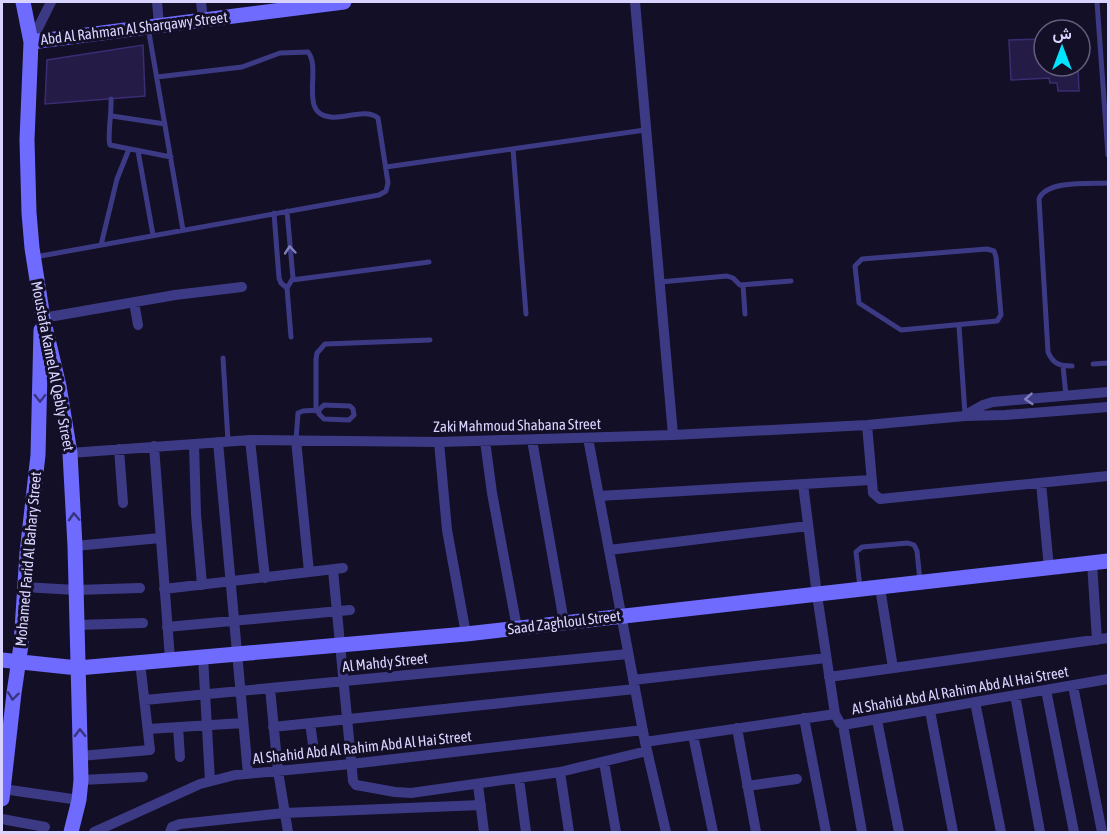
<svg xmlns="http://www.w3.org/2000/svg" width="1110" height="834" font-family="'Asap Condensed',Vazirmatn,sans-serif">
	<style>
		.building { fill: #241b47; stroke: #3b2d73; stroke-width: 1.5 }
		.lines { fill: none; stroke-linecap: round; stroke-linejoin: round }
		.lane { stroke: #3d3a85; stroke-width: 5 }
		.street { stroke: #3d3a85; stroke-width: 10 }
		.secondary { stroke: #6f6bff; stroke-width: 15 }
		.oneway { stroke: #837fbc }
		.oneway2 { stroke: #38347d }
		.labels { text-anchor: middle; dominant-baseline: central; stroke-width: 6; stroke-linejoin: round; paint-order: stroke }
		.street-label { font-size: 15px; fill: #d9d4ff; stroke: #130f26 }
	</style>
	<rect width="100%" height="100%" fill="#130f26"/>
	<!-- building -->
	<path class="building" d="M1044,39V66H1078L1079,91H1058L1057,83H1050L1049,78L1011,80L1009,40Z
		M143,45L145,96L45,104L47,60Z"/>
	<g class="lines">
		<!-- lane -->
		<path class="lane" d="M1097,2L1108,155
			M148,27L183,230
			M111,99C112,110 107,139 110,145L171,157
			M112,116L165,124
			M513,149L526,314
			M138,151L153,235
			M386,167L645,130
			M287,211L293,278L287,288L291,337
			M274,213L279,278L281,283L287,288
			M101,245L117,179L129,149
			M987,249L994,251L996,257L1001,315L997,321L901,330L859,303L855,266L862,259Z
			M35,257L379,195L386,191L388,183L378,118C366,108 345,119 331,117C298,115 322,69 308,52L280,53L242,67L157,77
			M292,280L429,262
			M660,282L727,276L733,278L740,285L791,281
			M743,285L745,314
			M959,326L965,414
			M223,358L228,441
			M1093,364L1108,363
			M1063,366L1066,396
			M1072,366C1060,366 1053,364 1048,352L1039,199C1046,180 1090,184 1108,183
			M324,405L350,406L353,409L354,415L349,420L324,419L319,414V410Z
			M316,411V359L317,353L325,344L430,340
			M296,440L298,413L303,411L318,410
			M860,588L856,552L862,547L908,543L914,545L917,551L920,581"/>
		<!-- street -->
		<path class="street" d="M157,2L159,24
			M201,2L203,19
			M635,2L673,435
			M31,42L51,2
			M134,302L138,325
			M43,318L175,295L242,287
			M965,415L983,405L993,402L1108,392
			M867,425L873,493L880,499L1108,476
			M588,438L645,742L666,832
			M250,440L265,578
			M296,440L309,572
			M532,440L564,622
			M485,441L492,493L517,628
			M218,442L248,774
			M439,442L447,530L466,634
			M194,444L196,514L202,585
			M154,446L170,659
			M119,449L123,503
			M70,453L250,440L439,442L673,435L867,425L965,416L1005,415L1108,407
			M1041,483L1049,568
			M803,484L817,595L835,714
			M599,496L871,480
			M75,546L160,538
			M609,550L808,526
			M1092,563L1097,640
			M333,570L353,781L356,785L395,792L411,793L560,772L647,751
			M24,587L76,590L140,588
			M880,588L893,668
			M164,589L343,568
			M77,625L143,623
			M167,627L350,610
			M203,657L210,781
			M829,677L1108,638
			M633,680L826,658
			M1073,686L1102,832
			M270,688L278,771L288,832
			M1046,690L1074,832
			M1015,695L1040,832
			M145,700L628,654
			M975,702L1001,832
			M930,711L953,832
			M804,718L826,832
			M877,720L899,832
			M310,723L313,744
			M843,725L862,832
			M178,727L180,757
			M273,727L635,689
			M737,728L756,832
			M148,729L243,723
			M693,735L713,832
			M645,742L835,714L840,723L843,725L1108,679
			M80,756L150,750L140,662
			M604,762L616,832
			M560,772L569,832
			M519,779L526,832
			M81,780L143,777
			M478,785L484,832
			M747,786L797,779
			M3,789L79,800
			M2,819L45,827
			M94,832L200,784L235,775L351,764L643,730
			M170,832L172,827L180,824L284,813L481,805"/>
		<!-- secondary -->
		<path class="secondary" d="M23,2L31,42L27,140L29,213L32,248L43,318L59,386L70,453L75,546L81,780L79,800L71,832
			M31,42L344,2
			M2,660L78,668L466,634L1108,561
			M2,799L14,693L21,645L27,553L38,455L41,330"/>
	</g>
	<!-- one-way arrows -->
	<defs><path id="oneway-chevron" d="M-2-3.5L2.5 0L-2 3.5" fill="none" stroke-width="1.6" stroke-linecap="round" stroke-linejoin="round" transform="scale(1.5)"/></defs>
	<g class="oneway">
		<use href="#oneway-chevron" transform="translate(290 250) rotate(-95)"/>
		<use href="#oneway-chevron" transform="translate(1029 399) rotate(176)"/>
	</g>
	<g class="oneway2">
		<use href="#oneway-chevron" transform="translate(40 398) rotate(90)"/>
		<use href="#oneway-chevron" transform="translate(74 517) rotate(-93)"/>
		<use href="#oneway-chevron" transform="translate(13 696) rotate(97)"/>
		<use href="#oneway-chevron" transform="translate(80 733) rotate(-91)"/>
	</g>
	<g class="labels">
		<!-- street labels -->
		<g class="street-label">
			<text transform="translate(134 28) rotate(-7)">Abd Al Rahman Al Sharqawy Street</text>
			<text transform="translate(53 366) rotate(79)">Moustafa Kamel Al Qebly Street</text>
			<text transform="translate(517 425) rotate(-1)">Zaki Mahmoud Shabana Street</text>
			<text transform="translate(28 559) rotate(-85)">Mohamed Farid Al Bahary Street</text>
			<text transform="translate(564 622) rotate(-7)">Saad Zaghloul Street</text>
			<text transform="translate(385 662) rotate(-6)">Al Mahdy Street</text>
			<text transform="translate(960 690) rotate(-10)">Al Shahid Abd Al Rahim Abd Al Hai Street</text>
			<text transform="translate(362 747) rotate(-6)">Al Shahid Abd Al Rahim Abd Al Hai Street</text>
		</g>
	</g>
	<!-- border -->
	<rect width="1110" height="834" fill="none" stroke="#d9d4ff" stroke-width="6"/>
	<!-- north arrow -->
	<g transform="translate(1062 48)"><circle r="28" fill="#130f26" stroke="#625e7d" stroke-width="1.5"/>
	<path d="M0-4.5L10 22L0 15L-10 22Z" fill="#00e5ff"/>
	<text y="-9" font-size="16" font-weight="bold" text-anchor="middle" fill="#d9d4ff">ش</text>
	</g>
</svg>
